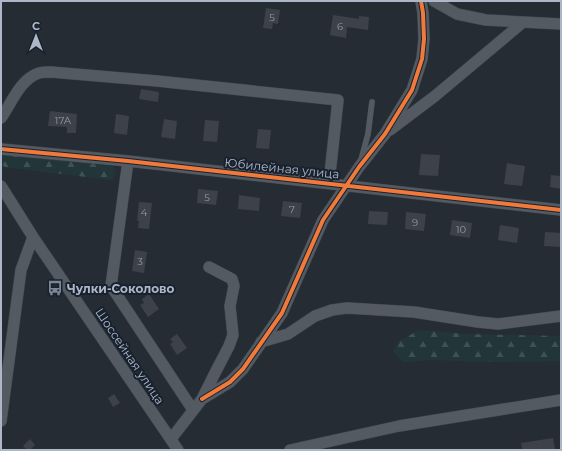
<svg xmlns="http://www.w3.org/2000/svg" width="562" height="451" font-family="Montserrat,sans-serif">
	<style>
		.forest { fill: url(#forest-firs) }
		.building { fill: #3d424a }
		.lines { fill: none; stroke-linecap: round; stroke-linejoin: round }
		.service-casing { stroke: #43484e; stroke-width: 6 }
		.minor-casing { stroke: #43484e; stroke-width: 12 }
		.service { stroke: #545a62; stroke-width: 5.5 }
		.minor { stroke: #545a62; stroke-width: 11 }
		.cycleway-casing { stroke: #18222f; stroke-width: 6 }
		.cycleway { stroke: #f17a3a; stroke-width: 4 }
		.labels { text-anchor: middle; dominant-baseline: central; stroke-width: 4; stroke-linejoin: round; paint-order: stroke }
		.number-label { font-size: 10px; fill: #919aa8 }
		.street-label { font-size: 12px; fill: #adb7c7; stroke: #18222f }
		.poi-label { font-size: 12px; font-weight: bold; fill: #adb7c7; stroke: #18222f; text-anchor: start }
	</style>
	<defs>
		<pattern id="forest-firs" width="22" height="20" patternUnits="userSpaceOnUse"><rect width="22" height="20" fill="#22363a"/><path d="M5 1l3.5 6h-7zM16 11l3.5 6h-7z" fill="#3f5155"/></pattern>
	</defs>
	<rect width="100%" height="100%" fill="#252c34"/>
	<!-- forest -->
	<path class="forest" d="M1,153L109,165L115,168C116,174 115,177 111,180L4,167L1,163Z
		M419,330L467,334L561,336V361L491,362L433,360L403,362L393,351L399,341Z"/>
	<!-- building -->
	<path class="building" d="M266,8L280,10L278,24L273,23L272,29L263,28Z
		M333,15L359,19V16L369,17L368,30L347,27L346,38L330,35Z
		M141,89L159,92L158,102L139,99Z
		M50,111L77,114L76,133H67V127L48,126Z
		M116,114L129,116L127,135L114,133Z
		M164,119L177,121L175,139L161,137Z
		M205,120L219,121L217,142L203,141Z
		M258,129L271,130L269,149L256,148Z
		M421,154L440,155L438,176L419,175Z
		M507,163L525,166L522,186L504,184Z
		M551,175L561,176V189L550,187Z
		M198,189L218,191L216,205L197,203Z
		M239,195L260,198L259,211L238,209Z
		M283,201L302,203L300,218L281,216Z
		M139,202L152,203L149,229L138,228L139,221H137Z
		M369,211L388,212L387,225L368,224Z
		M406,212L426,214L424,231L405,229Z
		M452,220L472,223L470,238L450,235Z
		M500,225L519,228L517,243L498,240Z
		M545,232L561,233V247L544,246Z
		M135,250L147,252L144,273L132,271Z
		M149,294L159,309L148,317L140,305L144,303L142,299Z
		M177,334L187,348L177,355L170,344L173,342L170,339Z
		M114,394L120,403L113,407L108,398Z
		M553,438L555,449L522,450L521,443Z
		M30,439L35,445L30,450H27L23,446Z"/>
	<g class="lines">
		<!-- service casing -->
		<g class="service-casing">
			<path id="service" d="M361,160L368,134L372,102"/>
		</g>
		<!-- minor casing -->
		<g class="minor-casing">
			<path id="minor" d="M434,1L457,14L486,20L561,24
				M1,118C11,104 20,79 39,73C43,72 47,72 51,72L157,81L338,100L329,183
				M390,130L435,96L522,23
				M1,149L128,161L561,210
				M128,161L111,286L193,410
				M1,186L33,237L178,450
				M261,342L288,334L315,316L332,310L347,308L414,312L478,322L498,324L561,316
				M202,399L230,382L243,369L282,313L323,220L359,167L385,134L412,90L422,59L424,39L423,13L421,1
				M1,421L21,270L33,237
				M171,439L202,399L215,373L229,346L233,335L230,306L234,286L232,279L209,267
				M290,450L399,426L561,400"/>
		</g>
		<!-- service -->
		<use href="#service" class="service"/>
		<!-- minor -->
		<use href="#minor" class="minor"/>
		<!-- cycleway casing -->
		<g class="cycleway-casing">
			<path id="cycleway" d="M1,149L128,161L561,210
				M202,399L230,382L243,369L282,313L323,220L359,167L385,134L412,90L422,59L424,39L423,13L421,1"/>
		</g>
		<!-- cycleway -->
		<use href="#cycleway" class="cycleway"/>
	</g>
	<!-- icons -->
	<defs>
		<g id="bus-bare" transform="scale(1.2)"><path d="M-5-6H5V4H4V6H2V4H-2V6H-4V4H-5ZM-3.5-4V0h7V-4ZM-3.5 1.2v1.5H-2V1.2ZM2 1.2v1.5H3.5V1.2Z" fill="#7d8694" stroke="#18222f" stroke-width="2.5" paint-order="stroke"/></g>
	</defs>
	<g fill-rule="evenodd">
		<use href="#bus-bare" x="55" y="288"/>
	</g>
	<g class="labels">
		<!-- number labels -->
		<g class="number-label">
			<text x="272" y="17">5</text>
			<text x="340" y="26">6</text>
			<text x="63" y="120">17А</text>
			<text x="207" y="197">5</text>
			<text x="292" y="209">7</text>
			<text x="144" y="212">4</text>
			<text x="415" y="222">9</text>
			<text x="461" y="229">10</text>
			<text x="140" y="261">3</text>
		</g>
		<!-- street labels -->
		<g class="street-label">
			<text transform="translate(282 168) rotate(6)">Юбилейная улица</text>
			<text transform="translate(130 356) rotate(56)">Шоссейная улица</text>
		</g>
		<!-- poi labels -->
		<g class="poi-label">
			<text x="67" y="288">Чулки-Соколово</text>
		</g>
	</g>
	<!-- border -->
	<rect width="562" height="451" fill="none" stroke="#adb7c7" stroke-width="4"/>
	<!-- north arrow -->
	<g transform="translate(36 36)" stroke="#18222f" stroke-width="3" paint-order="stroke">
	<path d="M0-3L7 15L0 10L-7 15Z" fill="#adb7c7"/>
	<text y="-6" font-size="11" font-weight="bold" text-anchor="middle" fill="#adb7c7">С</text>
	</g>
</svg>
